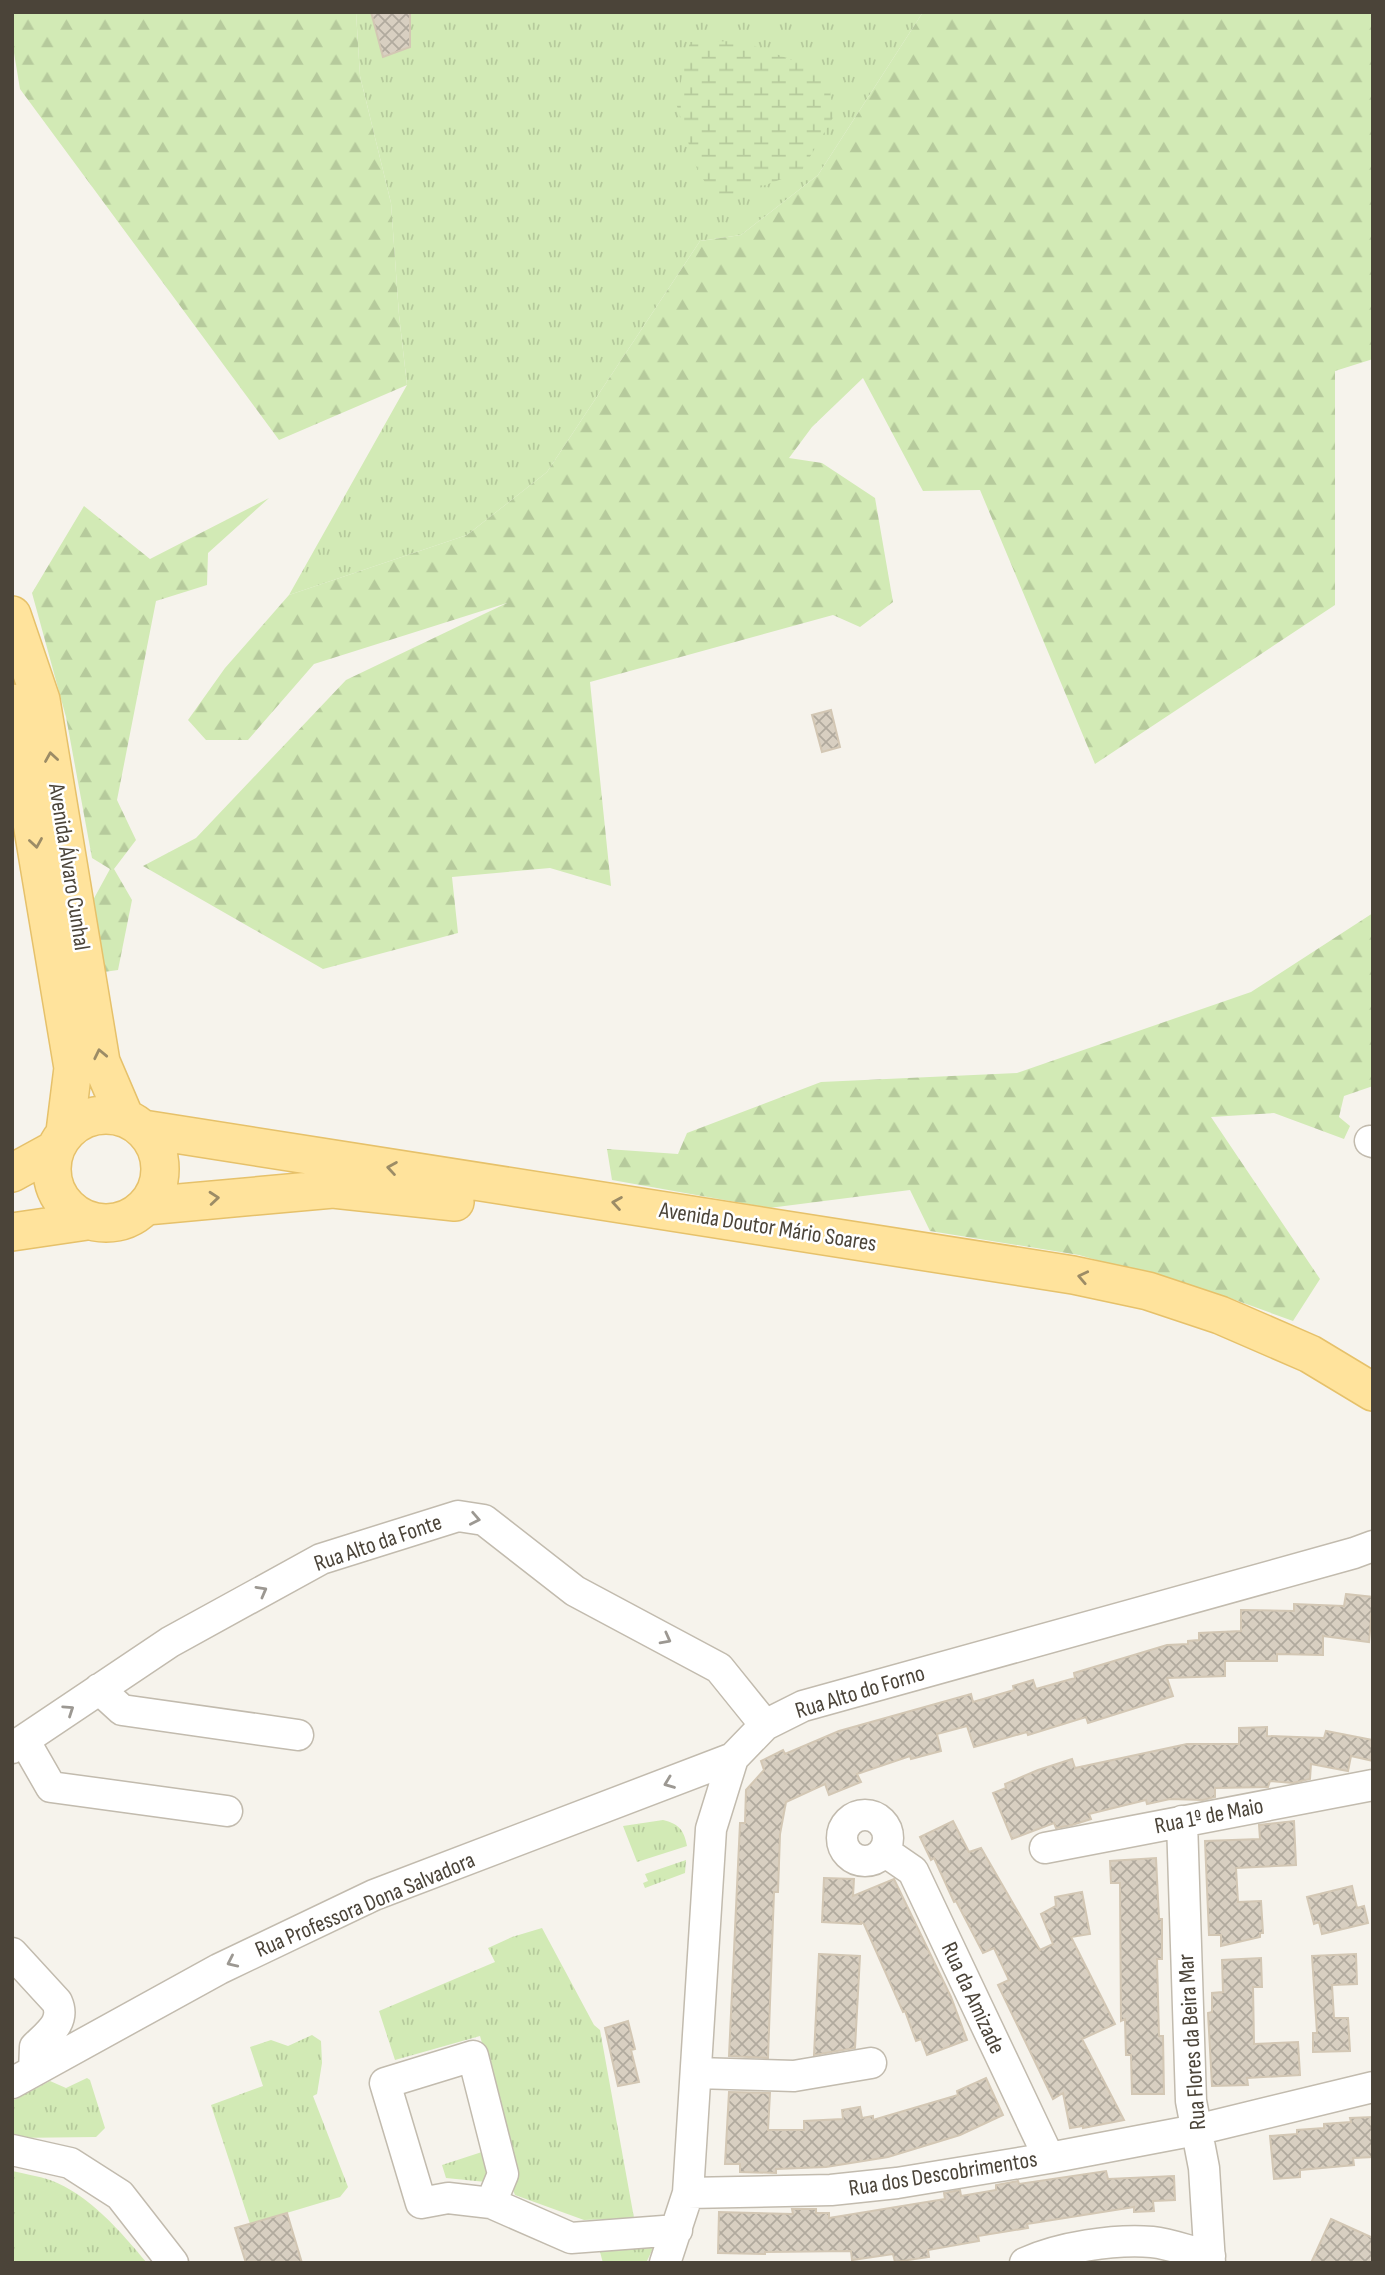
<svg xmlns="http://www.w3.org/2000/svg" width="1385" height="2275" font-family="'Sofia Sans Condensed',sans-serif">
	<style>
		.grass { fill: url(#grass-tufts) }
		.forest { fill: url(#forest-firs) }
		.wetland { fill: url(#wetland-marsh) }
		.building { fill: url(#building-cross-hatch); stroke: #d3c7b4; stroke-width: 2 }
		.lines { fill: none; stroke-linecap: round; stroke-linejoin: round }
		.minor-casing { stroke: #c2bbae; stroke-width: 33 }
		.major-casing { stroke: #e6c16a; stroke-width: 40 }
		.minor { stroke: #fff; stroke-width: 30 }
		.major { stroke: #ffe39c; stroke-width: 37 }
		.oneway { stroke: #9c8c66 }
		.oneway2 { stroke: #9c9892 }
		.labels { text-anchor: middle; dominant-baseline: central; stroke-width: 5; stroke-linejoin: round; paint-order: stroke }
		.street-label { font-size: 23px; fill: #4b4439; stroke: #fff }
	</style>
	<defs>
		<pattern id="grass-tufts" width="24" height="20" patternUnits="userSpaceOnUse" patternTransform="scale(1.75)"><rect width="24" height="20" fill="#d2eab5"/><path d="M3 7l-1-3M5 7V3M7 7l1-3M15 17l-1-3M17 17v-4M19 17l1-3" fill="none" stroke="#b6ca9c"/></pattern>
		<pattern id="forest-firs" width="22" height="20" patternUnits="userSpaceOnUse" patternTransform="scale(1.75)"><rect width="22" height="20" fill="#d2eab5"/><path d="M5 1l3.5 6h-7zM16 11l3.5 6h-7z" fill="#b6ca9c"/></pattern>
		<pattern id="wetland-marsh" width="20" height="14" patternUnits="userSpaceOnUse" patternTransform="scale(1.75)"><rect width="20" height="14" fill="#d2eab5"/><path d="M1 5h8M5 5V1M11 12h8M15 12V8" fill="none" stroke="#b6ca9c"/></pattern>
		<pattern id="building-cross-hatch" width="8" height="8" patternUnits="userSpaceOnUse" patternTransform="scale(1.75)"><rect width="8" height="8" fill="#d8cfc1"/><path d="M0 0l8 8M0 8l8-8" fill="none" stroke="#b1aa9e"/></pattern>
	</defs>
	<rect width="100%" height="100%" fill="#f6f3ec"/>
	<!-- grass -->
	<path class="grass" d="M356,12H923L818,175L741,235L700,241L547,472L467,535L289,595L407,385L399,315L391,203L360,76Z
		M663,1820C679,1824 684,1830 687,1846L637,1862L623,1826Z
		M686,1860L685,1873L645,1888L643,1883L648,1881L645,1874Z
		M542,1928L594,2025L600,2030L634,2218L584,2220L515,2195L511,2185L516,2163L480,2036L395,2060L379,2011L495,1962L488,1948L512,1937Z
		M312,2035L321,2041L322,2063L317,2094L313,2096L348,2187L340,2197L250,2224L211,2105L263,2086L250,2047L271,2040L288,2046Z
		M87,2078L90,2080L105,2128L96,2137L12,2138V2101L50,2081L66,2088Z
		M485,2151L490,2169L486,2182L446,2178L442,2165Z
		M12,2171C25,2174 38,2176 50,2180C90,2195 120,2231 147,2263H12Z
		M658,2238L646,2263H603L600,2252L583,2248Z"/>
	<!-- forest -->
	<path class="forest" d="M12,12H356L360,76L391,203L399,315L407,385L279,440L20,89L12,41Z
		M923,12H1373V359L1335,371V605L1095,764L980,490L923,491L863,378L812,427L789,458L822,463L875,498L893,602L860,627L833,615L590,682L611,886L550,868L452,877L458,933L323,969L143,866L196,838L346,680L507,603L314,664L248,740H206L188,720L225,668L289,595L467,535L547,472L700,241L741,235L818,175Z
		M269,498L208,553L207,585L156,601L117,800L136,840L114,869L132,900L118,970L104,972L92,902L110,869L92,858L66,717L32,593L84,506L150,559Z
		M1373,913V1086L1344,1096L1339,1117L1350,1126L1344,1139L1274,1113L1211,1117L1320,1279L1293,1321L1227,1297L1079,1255L930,1231L910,1190L769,1208L612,1180L607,1149L678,1154L687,1133L821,1082L1017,1073L1251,992Z"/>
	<!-- wetland -->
	<path class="wetland" d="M741,41L827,73L834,116L801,172L716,203L695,164L676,103L690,42Z"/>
	<!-- building -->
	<path class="building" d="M371,12H410V47L383,57Z
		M831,710L840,747L822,752L812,715Z
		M1346,1594L1373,1597L1369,1642L1323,1636V1655L1277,1654V1661H1225V1676L1167,1678L1173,1696L1088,1723L1086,1717L1028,1735L1027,1732L974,1747L967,1726L937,1734L941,1751L911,1759L910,1756L857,1774L861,1782L829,1795L825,1784L786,1802L780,1834L778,1892H774L768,2058L729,2056L740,1823H745L746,1790L764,1770L761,1761L783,1750L785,1754L839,1731L971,1694L973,1702L1014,1690L1013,1686L1033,1680L1036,1689L1075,1678L1074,1673L1167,1645L1188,1644V1641L1199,1640V1633L1241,1631V1610L1294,1611V1604L1344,1606Z
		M1267,1727V1736L1324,1738L1326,1731L1373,1740V1761L1351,1756L1348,1771L1311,1764L1310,1779L1293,1783L1270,1781L1268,1787L1215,1788V1797L1203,1800L1170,1799L1147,1804L1146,1800L1089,1814L1091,1819L1072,1825L1056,1828L1054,1823L1012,1839L993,1793L1006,1788L1005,1784L1038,1770L1072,1759L1075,1768L1187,1744H1239V1728Z
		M953,1821L969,1852L981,1848L1040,1950L1053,1944L1041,1914L1056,1906L1055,1897L1082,1892L1090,1934L1071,1937L1115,2024L1082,2039L1124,2120L1083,2128V2126L1070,2128L1063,2093L1053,2099L998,1985L1009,1980L994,1948L983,1953L956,1901L954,1902L934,1858L931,1860L920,1837Z
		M1294,1821L1296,1865L1236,1868L1238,1902L1261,1901L1263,1933H1260V1937L1221,1946V1935H1209L1205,1841L1260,1839L1259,1825Z
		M1156,1858L1159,1919H1162V1959H1157L1159,2036H1163L1164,2094H1132L1131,2055H1126L1125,2019L1121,2021L1120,1883H1111L1110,1861Z
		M824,1878L854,1879L853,1896L894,1879L951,1997L967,2040L927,2055L921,2039L916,2041L905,2011L903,2012L864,1924L861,1922V1924L822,1922Z
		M1352,1886L1357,1908L1364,1906L1368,1923L1322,1934L1319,1922L1314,1924L1307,1897Z
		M819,1954L860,1956L855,2048L814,2055Z
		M1356,1954L1357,1984L1332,1985L1334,2018H1348L1350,2051L1313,2052V2033H1317L1312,1956Z
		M1261,1958L1262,1987H1253L1254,2044L1298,2042L1300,2075L1247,2078L1248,2085L1212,2086L1208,2013L1212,2012V1993L1223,1992L1222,1960Z
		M628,2021L635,2049L631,2050L639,2082L618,2086L605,2028Z
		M986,2078L1003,2115L960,2135L888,2157L826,2167L776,2169V2173L740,2172V2164H725L729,2092L770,2093L768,2130H804V2121L843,2119L842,2110L860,2107L862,2118L873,2116V2120L958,2095L957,2091Z
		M1373,2117V2157L1353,2158L1354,2165L1300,2170V2177L1274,2179L1270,2136L1297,2134V2130L1324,2128V2124L1351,2122L1350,2118Z
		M1106,2171L1108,2179L1174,2176L1175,2200L1153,2201L1154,2211L1134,2212V2207L1027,2224L1028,2228L978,2236L979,2241L928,2250L929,2257L895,2262L893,2254L852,2260L851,2251L765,2252V2254L718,2253L719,2212L793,2214L792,2209H816V2213H829V2218L945,2199L944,2193L960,2190L961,2196L996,2190V2185L1018,2181L1019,2184Z
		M287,2213L302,2263H246L235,2228Z
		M1331,2219L1373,2238V2263H1311Z"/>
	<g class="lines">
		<!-- minor casing -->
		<g class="minor-casing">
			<path id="minor" d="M1370,1141L1373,1142
				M99,1689L122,1710L298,1735
				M24,1740L51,1787L227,1811
				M12,1748L170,1642L321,1559L458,1516L484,1520L575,1591L719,1668L765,1725
				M842 1838a23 23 0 1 1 46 0a23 23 0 1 1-46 0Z
				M1182,1821L1191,2101L1204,2168L1210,2263
				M1045,1848L1373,1785
				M884,1851L913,1871L1049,2158
				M12,1953L57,2002C66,2022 48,2034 35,2047L34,2071
				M696,2073L794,2076L871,2063
				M12,2083L219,1969L374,1895L733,1758
				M12,2150L70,2163L120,2195L173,2263
				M688,2193L831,2190L897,2183L1049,2158L1196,2130L1373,2087
				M491,2203L503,2174L473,2056L385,2083L421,2203L448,2198L491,2203L571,2238L677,2230
				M665,2263L688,2193L711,1829L733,1758L765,1725L803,1706L1354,1553L1373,1546
				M1025,2263C1060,2247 1114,2239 1152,2242C1171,2244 1191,2252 1210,2256"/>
		</g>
		<!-- major casing -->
		<g class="major-casing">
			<path id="major" d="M12,615L41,700L101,1062L125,1118
				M12,703L73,1068L65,1132
				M52 1169a54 54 0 1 1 108 0a54 54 0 1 1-108 0Z
				M143,1129L1073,1275L1148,1291L1220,1315L1310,1354L1373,1392
				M12,1173L54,1150
				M146,1206L333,1189L455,1202
				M12,1232L87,1221"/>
		</g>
		<!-- minor -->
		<use href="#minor" class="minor"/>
		<!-- major -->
		<use href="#major" class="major"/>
	</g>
	<!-- one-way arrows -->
	<defs><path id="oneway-chevron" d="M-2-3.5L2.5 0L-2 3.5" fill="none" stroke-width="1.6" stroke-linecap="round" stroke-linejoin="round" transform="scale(1.75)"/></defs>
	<g class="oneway">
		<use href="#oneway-chevron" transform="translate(51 757) rotate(-99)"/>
		<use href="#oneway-chevron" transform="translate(36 843) rotate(81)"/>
		<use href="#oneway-chevron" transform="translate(100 1054) rotate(-102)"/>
		<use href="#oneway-chevron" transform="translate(392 1168) rotate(-171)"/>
		<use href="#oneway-chevron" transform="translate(214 1198) rotate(-5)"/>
		<use href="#oneway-chevron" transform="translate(617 1203) rotate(-171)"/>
		<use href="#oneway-chevron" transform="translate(1083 1277) rotate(-168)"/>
	</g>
	<g class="oneway2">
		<use href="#oneway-chevron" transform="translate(475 1519) rotate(11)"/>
		<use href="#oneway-chevron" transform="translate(262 1591) rotate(-29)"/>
		<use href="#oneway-chevron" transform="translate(666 1639) rotate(28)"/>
		<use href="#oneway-chevron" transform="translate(69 1710) rotate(-34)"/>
		<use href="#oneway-chevron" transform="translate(669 1783) rotate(159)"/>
		<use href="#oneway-chevron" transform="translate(232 1962) rotate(155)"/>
	</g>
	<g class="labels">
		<!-- street labels -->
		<g class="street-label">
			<text transform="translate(69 867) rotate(81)">Avenida Álvaro Cunhal</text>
			<text transform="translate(768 1227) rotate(9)">Avenida Doutor Mário Soares</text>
			<text transform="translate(378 1543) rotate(-19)">Rua Alto da Fonte</text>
			<text transform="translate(860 1692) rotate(-17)">Rua Alto do Forno</text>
			<text transform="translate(1209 1816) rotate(-11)">Rua 1º de Maio</text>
			<text transform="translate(365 1905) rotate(-23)">Rua Professora Dona Salvadora</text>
			<text transform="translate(973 1998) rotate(65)">Rua da Amizade</text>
			<text transform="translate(1192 2042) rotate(-94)">Rua Flores da Beira Mar</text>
			<text transform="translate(943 2174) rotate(-9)">Rua dos Descobrimentos</text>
		</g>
	</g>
	<!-- border -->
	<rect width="1385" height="2275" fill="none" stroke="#4b4439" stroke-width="28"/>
</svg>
